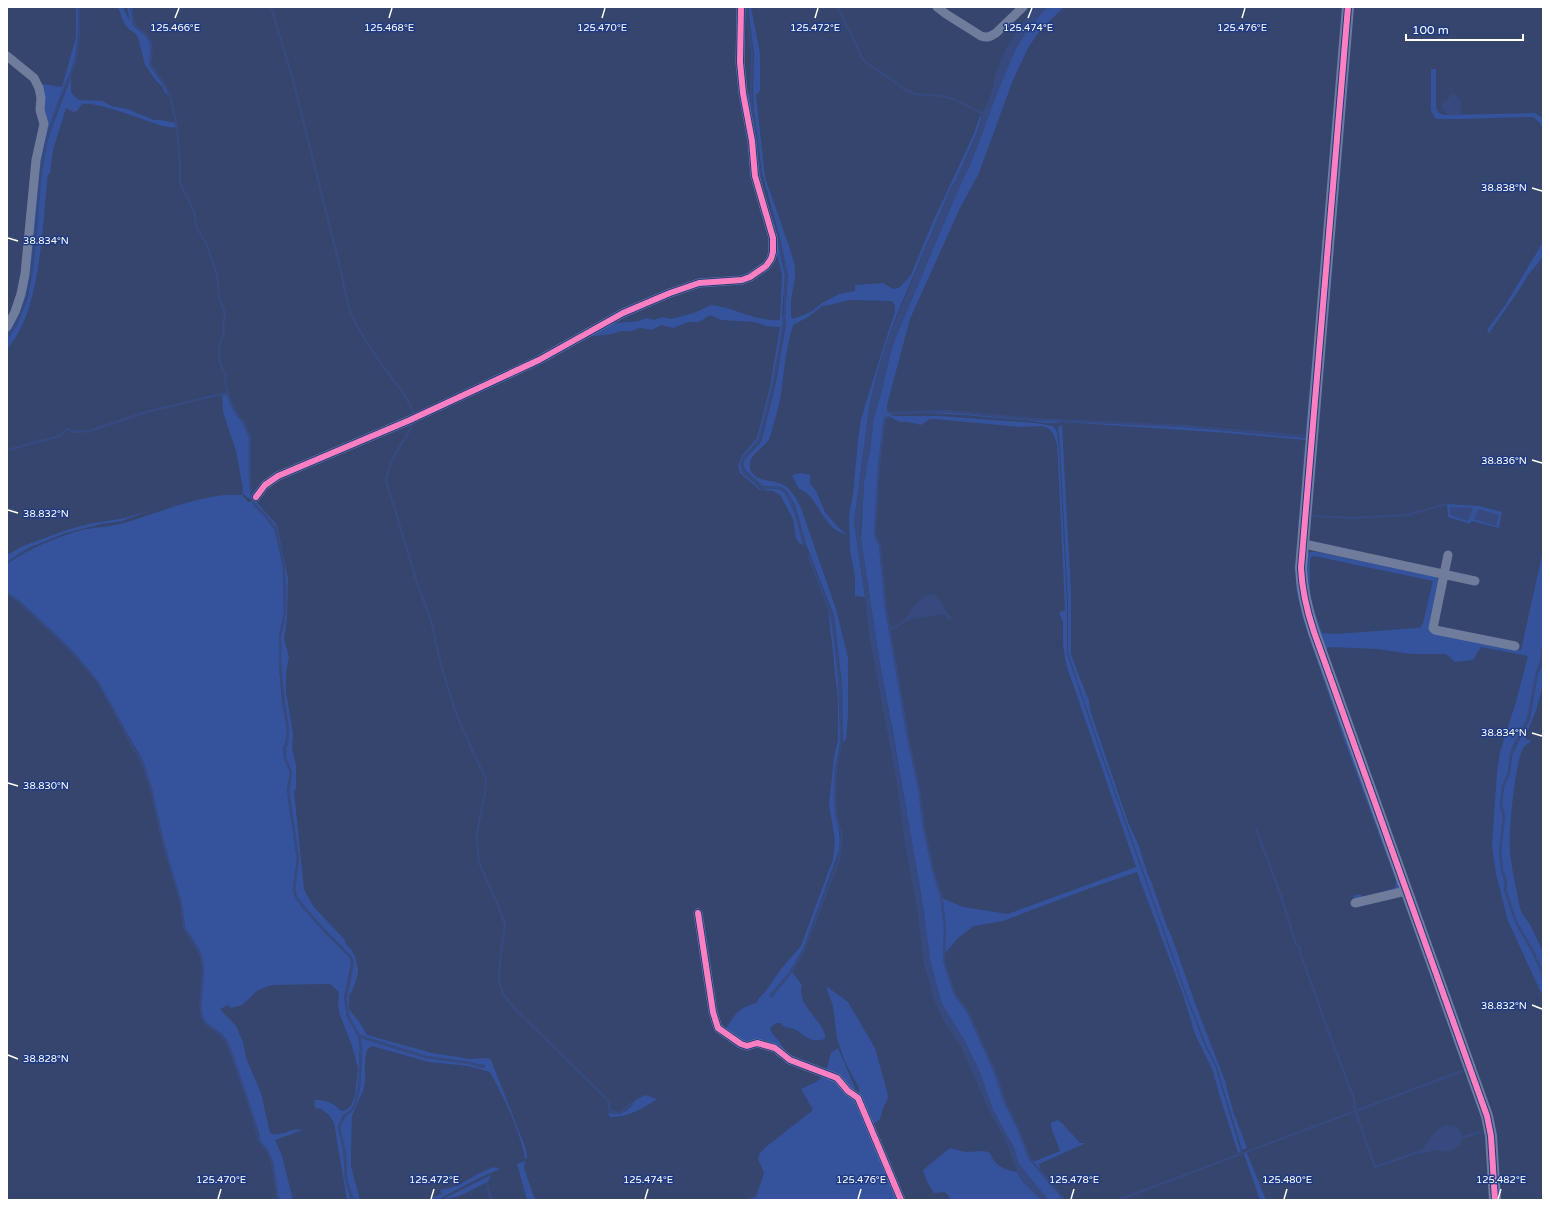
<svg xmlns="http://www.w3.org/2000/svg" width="1550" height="1207" font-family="'Varela Round',sans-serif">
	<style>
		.green { fill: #34539c; fill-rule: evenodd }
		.water { fill: #364a7f }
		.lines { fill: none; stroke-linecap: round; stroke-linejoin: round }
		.stream { stroke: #364a7f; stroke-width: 2.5 }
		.minor { stroke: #707c9b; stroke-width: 9 }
		.tertiary { stroke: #707c9b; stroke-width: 12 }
		.cycleway-casing { stroke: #1e3b84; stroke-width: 8 }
		.cycleway { stroke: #ff80c0; stroke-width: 6 }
		.ticks { fill: none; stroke: #fff; stroke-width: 1.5 }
		.ticks-label { font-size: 10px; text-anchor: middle; fill: #fff; stroke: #1e3b84; stroke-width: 3; stroke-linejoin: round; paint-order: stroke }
	</style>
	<rect width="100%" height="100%" fill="#35456d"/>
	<!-- green -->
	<path class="green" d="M76,7H79V27L75,60L46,138L41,171L32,259L26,298L15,324L7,337V328L16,313L42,133L37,83L62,87L76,37Z
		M117,7H123L130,22L127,7H130C132,13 131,20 134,26C137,30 141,31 144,34C153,44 151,51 149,64L165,87L169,96L165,93L162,86L157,82L145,65L138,38C136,32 130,31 127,27C121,21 122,13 117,7Z
		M748,7H751L760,53V91L756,95L765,177L789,246L795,267V277L791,300V317L793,319L811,312L822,303L839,294L855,291V285L883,283L893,289L899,288L911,275L914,267L934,219L973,136L980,116L982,117L975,137L955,182L951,187L897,314L881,359L870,402L854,522L865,597L855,596V577L850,550L849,515L853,494L858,440L861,419L882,351L895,312V306L892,301L849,300L830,305L822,306L808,317L793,325C786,348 784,371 781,394C779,406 775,419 772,430C771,434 770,438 768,441C761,450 745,457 751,471C757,483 775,479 785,486C793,491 797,500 801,508L836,609L848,658V716L846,739L843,743L842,685L834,616L806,544L795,505L786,490L782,487L763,486L746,471L743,464L745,459L761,442L776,382L786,324L785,313L788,276L780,238L762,174L754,112L753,94L754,54Z
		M1047,7H1064L1040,30L1028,48L1013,80L979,173L960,208L910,319L887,405V411L891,413L947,412L1032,420L1184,427L1305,438L1313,354L1308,440H1305L1228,433L1062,422C1049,425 1036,421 1022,420C979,417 934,410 890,415L894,416H939L1035,423L1053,426L1057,432L1059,448L1067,602V653L1103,760L1186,996L1205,1046L1215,1065L1241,1152L1238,1153L1219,1094L1213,1071L1195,1034L1183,995L1137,872L1085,890L1003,921L974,926L959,937L945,953V926L942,898L963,907L1008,914L1136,867L1066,664L1063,645V622L1059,613L1065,610L1058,461L1057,444L1053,433L1048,428L1041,426L1020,427L934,419H930L921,425L908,422H900L890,417L885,418L878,467L875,536L879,545L885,608L908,742L919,788L923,828L933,871L941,895L944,926V960L946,971L955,995L967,1012L994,1072L1004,1102L1017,1128L1030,1159L1064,1200H1048L1018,1163L1014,1148L993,1110L979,1070L963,1038L942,1004L929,958L924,912L892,727L879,659L861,539L864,482L871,444L873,421L882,390L890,355L895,339L955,197L972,160L997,93L1015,50L1029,28Z
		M1431,69H1436V108L1439,113L1444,115L1536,113L1543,119V126L1533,117H1528L1462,119H1438L1435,118L1431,110Z
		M71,77V91L73,95L79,100L102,101L112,106L127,109L154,120H161L175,123L176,127C167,132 102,100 82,104L77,111L73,112L66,108L53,150L50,174H48C42,224 42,310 7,349V339L17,325L28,298L33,259L42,171L48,138Z
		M750,94L758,175L777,239L785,276L782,313L783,323L773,381L765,415L758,440L743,457L740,464L743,473L762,490C768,489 776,488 781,490C792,496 800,533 803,545L799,543L796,538L793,519L780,495L773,491L760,490L740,473L738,465L742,456L757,438L770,387L780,327L766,326L754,322L721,320L710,315L699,322H688L673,328L661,325L652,330L640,328L631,331H621L612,334L584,337L605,324L639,321L646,318L654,320L662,317L671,319L694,313L711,305C734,307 756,322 780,320L782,275L759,183L746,95Z
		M1543,242V257L1528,275L1519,290L1489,333L1487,330L1506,304Z
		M222,394H227L230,403L236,415L243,423L249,437V479L251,499H249L242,493L243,489L236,451L223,412Z
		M1062,425L1071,592V655L1089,701L1090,710L1128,822L1138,844L1148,875L1151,881L1167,927L1170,932L1195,1003L1225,1081L1233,1111L1247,1148L1242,1150L1216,1065L1206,1045L1187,996L1104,760L1068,653V602L1060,448L1058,427Z
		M801,473L810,475V483L816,491L825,512L839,528L846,534C821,529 819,495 799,489L792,475Z
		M224,495H242L248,502L252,501L254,506L264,516L275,530L283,568L284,612L283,621L279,634V665L282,703L287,729L285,744L283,748L284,758L290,772L287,791L297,859L293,889L295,897L301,906L323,931L350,958L351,963L344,998L347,1017L358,1036L360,1049L358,1087L354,1105L351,1110L343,1115L338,1127L343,1144L345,1180L351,1200H347L334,1123L329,1115L321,1109L315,1108L314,1100C322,1100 329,1101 336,1106C339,1109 339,1111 344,1111L351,1106L355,1095L358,1068L352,1046L340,1015L338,1006L339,992L330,984L272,985L258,990L242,1005L231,1008L228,1005L220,1009L236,1026L243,1042L246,1058L261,1093L270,1133C281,1138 293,1126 303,1130L275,1140L282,1156L293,1200H278L273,1162L268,1151L260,1141L259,1133L254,1117L231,1050L227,1040L221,1033L206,1023L203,1017L201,1008L204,970L201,957L199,949L185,928L181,903L164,843L152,789L143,761L97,680L87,668L37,618L19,601L7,593V564C28,549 56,537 82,530C96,527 110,527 124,523C158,513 189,499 224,495Z
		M254,499L276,524L278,529L288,578L287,619L284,639L289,657L286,673V692L293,734L292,749L296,765V789L294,791L304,889L313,906L344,939L347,946L350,948L355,956L358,969V974L355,984L349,997V1009L360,1023L367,1035L432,1053L470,1059L488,1058L491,1060L526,1149L527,1158L525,1159C520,1130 504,1098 490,1072L468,1066L429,1062L372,1046L367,1050L365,1060V1082L363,1091L352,1116L351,1151V1166L360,1200H353L347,1179L346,1154L340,1127L345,1117L352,1111L356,1105L360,1088L362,1055L360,1038L426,1058L470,1064L482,1068L485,1066V1065L426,1056L359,1035L348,1016L346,999L353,963L351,957L324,930L303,905L297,897L295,889L299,859L289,791L292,772L286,758L285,749L287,744L289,728L284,703L281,665V635L285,621V568L277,529L271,521L255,505Z
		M1447,504L1479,506L1502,512L1499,528L1471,521L1470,524L1448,517Z
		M152,510L122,521L101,524L66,533L28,548L7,562V555L23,546L61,532L88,524L125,518Z
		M1299,516H1302L1299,572L1400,890L1354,901L1353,896L1359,894L1364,897L1395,888L1396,881L1343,737L1304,622L1296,590Z
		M1543,551C1543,578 1548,652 1536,672L1528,718L1513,745L1510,755L1508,773L1502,786L1500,805L1503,816L1499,850L1501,871L1505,880L1504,890L1515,922L1532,952L1543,976V997L1508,921L1496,874L1492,846L1497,772L1500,752L1516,702L1528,656L1481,647L1473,660L1455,662L1446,654H1412L1377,649L1330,647L1324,651L1310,611L1306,556L1310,552H1317L1434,576L1439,578L1432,632L1521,650ZM1314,556L1433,581L1423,623L1420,628H1417L1336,634L1322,633L1310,597V561L1311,557Z
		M828,607C837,637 838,675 839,707C840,718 841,731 840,743C838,761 834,777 834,794C834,815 842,831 839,851L803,949L790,971L770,995L772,997L792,972L802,985C795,1007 827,1022 825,1039C809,1043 808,1037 796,1030C792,1028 787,1028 783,1026L781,1023H776L770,1028C772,1038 783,1040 784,1052L766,1040L743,1042L725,1030C735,1015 738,1007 757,1003L759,998L766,991L781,969L801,946L833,859L835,841L829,804L834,757L838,740V701Z
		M1543,653V685L1536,711L1526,735V739L1531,741C1529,744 1526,744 1524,747C1515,759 1508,837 1510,853C1512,872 1517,890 1520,908L1523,915L1530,924L1543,952V971L1534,951L1517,922L1506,889L1507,880L1503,870L1501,850L1505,816L1502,805V796L1504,787L1510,773L1512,755L1530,719L1538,673L1542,666Z
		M826,986L848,1002L875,1048L888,1095C888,1101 885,1103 883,1108C881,1116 881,1122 872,1124L859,1095V1088L845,1062L837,1039L833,1006Z
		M838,1048L855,1088V1093L827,1071L828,1064L831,1053Z
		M825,1074L854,1095L900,1200H743L756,1197L764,1173L758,1159L760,1153L767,1146L813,1110L801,1089L816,1082Z
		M645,1095L657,1099C644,1108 627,1118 610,1117L608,1112C618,1116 630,1112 634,1101Z
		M1057,1120L1062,1123L1080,1143H1086L1039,1164L1041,1171L1031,1159L1035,1161L1060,1151C1058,1143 1050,1129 1051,1123Z
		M950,1148L965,1152L984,1151L990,1153C996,1167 1003,1169 1017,1172L1023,1182L1041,1200H950L948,1195L945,1192L934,1193C929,1186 925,1178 923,1170Z
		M1247,1153L1266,1200H1260L1244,1154Z
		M525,1161L524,1168L535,1200H527L517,1164Z
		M493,1167L500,1169L479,1178L437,1200H429L441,1194L440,1190L457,1186L478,1174Z
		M491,1175L488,1182C478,1186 469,1192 459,1196C454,1198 452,1196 447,1200H441Z"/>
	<!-- water -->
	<path class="water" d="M1036,7H1047L1029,28L1015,50L997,93L972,160L955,197L895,339L890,355L882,390L873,421L871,444L864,482L860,531L879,659L910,830L927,935L932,971L942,1004L963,1038L979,1070L993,1110L1014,1148L1018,1163L1048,1200H1041L1023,1182L1017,1172L1004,1137L992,1117L961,1047L945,1023L935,1003L924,964L917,909L905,844L896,778L869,635L865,597L854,522L870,402L881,359L888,338L951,187L955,182C961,168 984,126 981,113C991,104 992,86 996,73C1005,48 1017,26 1036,7Z
		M1452,94H1454L1461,101V115H1448C1435,103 1445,104 1452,94Z
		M1450,507L1473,508L1468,521L1450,515Z
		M1478,509L1499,515L1496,526L1474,519Z
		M932,594C943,599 943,611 952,618L949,621L944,614L911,619L897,628L891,630L890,627C910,625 913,596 932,594Z
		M1444,1125C1454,1124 1461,1128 1463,1138L1460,1145L1453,1150L1443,1152L1438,1150L1419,1154V1152C1429,1143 1432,1131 1444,1125Z"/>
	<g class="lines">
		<!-- stream -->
		<path class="stream" d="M131,7C133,12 132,18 134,23C136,27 139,29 143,32C154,41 152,51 150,64L166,87L170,96L177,127L180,164V183L194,211L197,228L206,243L217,275L219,297L225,313L223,325L224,332L219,348V360L225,374L226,387L231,403L237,414L244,422L250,437V479L252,500L255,505L265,515L276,529L283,560L285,585V612L280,635V665L284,703L288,729L287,744L285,748V758L291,772L288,791L298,859L294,889L296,897L302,905L324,930L351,957L353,963L346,999L348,1016L359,1036L361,1048L359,1087L355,1105L352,1110L344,1116L339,1127L345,1154L346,1180L353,1200
			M271,7L292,76L340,267C344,284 346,302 353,318C361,334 372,350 382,365C394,381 407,395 414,414
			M746,7L752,54L751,95L755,132
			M838,7L863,60L907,91L916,94L942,96L953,99L981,113
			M758,159L762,185
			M773,221L784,261L786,276L784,323L774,381L759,441L744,458L741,464L744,472L763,488C768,488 776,486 782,489C793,495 801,532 804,544
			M7,338C45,285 31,200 47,138C51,122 58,105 64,89C68,80 73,71 75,61C80,45 79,24 79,7
			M891,413L946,411L1032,419L1184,426L1305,436
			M890,417L885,418L884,424L879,468L875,535L880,545L886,608L909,742L919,788L924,828L933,870L941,895L945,926L944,960L947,971L955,995L968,1012L995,1072L1005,1102L1018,1128L1030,1159L1065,1200
			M415,421L392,460L386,480L418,586L431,620L440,661L454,708L467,739L486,779L485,793L477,833L478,854L479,863L498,905L505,925L500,959L499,981L503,994L515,1009L604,1096L608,1100L610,1111L620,1113L632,1103
			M7,450L60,436L67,429L73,432L89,431L146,412L222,394H228
			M1303,477L1304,446
			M1313,516L1352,518L1407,515L1447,504
			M7,594L18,601L57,637L75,655L97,681L121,724L134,750L142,762L151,790L163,843L181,904L184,928L198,950L201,957L203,970L200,1008L202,1017L206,1024L220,1034L226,1041L230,1050L253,1117L259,1141L268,1152L272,1163L278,1200
			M1543,647L1540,666L1537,672L1528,719L1514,746L1511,755L1509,773L1503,786L1501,805L1504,816L1500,850L1502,871L1505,880V890L1509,902L1516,922L1533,952L1543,974
			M1256,829L1279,890L1296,944L1300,947V952L1329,1033L1354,1099L1355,1110L1375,1167L1421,1151
			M771,996L791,972L804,950L839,859L842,836L836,815L835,796L836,769L841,743L840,685L832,617L809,557
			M359,1036L426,1057L470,1063L481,1066
			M1460,1138L1485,1131
			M487,1184L491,1200
			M1118,1200L1462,1071"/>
		<!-- minor -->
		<path class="minor" d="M937,7L946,14L981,36C987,38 990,37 996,33L1023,7
			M7,56L34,78L39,88L41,98L40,110L44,124L36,160L25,274L21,294L15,312L7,327
			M256,497L265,485L278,476L410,420L539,360L623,313L670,293L699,283L742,280L750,277L766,266L771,259L773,252V238L755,176L752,141L743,93L740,62L741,7
			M1304,544L1475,581
			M1448,555L1433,628L1435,630L1515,646
			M1355,903L1406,891
			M698,913L713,1012L718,1028L741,1044L747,1046L757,1043L775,1048L790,1060L837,1078L848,1091L858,1098L901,1200"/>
		<!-- tertiary -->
		<path class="tertiary" d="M1348,7L1301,568C1302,591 1307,611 1314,632L1487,1116L1491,1136L1495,1200"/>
		<!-- cycleway casing -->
		<g class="cycleway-casing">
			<path id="cycleway" d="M1348,7L1301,568C1302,591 1307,611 1314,632L1487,1116L1491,1136L1495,1200
				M256,497L265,485L278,476L410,420L539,360L623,313L670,293L699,283L742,280L750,277L766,266L771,259L773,252V238L755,176L752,141L743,93L740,62L741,7
				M698,913L713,1012L718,1028L741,1044L747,1046L757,1043L775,1048L790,1060L837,1078L848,1091L858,1098L901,1200"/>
		</g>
		<!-- cycleway -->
		<use href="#cycleway" class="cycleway"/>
	</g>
	<!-- ticks -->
	<path class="ticks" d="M175,18L179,8M389,18L392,8M602,18L605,8M815,18L818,8M1028,18L1032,8M1242,18L1245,8M1532,188L1542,191M8,238L18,241M1532,460L1542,463M8,510L18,513M1532,733L1542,736M8,783L18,786M1532,1005L1542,1009M8,1055L18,1059M218,1199L221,1189M431,1199L434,1189M645,1199L648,1189M858,1199L861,1189M1071,1199L1074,1189M1284,1199L1287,1189M1498,1199L1501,1189"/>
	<g class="ticks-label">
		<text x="175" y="31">125.466°E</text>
		<text x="389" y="31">125.468°E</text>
		<text x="602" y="31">125.470°E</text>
		<text x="815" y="31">125.472°E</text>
		<text x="1028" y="31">125.474°E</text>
		<text x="1242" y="31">125.476°E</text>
		<text x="1504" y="191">38.838°N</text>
		<text x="46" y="244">38.834°N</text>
		<text x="1504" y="464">38.836°N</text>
		<text x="46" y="517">38.832°N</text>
		<text x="1504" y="736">38.834°N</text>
		<text x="46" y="789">38.830°N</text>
		<text x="1504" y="1009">38.832°N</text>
		<text x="46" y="1062">38.828°N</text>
		<text x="221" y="1183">125.470°E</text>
		<text x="434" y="1183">125.472°E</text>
		<text x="648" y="1183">125.474°E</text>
		<text x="861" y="1183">125.476°E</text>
		<text x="1074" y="1183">125.478°E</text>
		<text x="1287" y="1183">125.480°E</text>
		<text x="1501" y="1183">125.482°E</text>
	</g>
	<!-- border -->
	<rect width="1550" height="1207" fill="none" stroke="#ffffff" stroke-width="16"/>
	<!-- scale -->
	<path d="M1406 34v6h117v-6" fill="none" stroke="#ffffff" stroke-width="2"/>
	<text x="1412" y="34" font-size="12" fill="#ffffff" stroke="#1e3b84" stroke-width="3" paint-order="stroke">100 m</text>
</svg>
